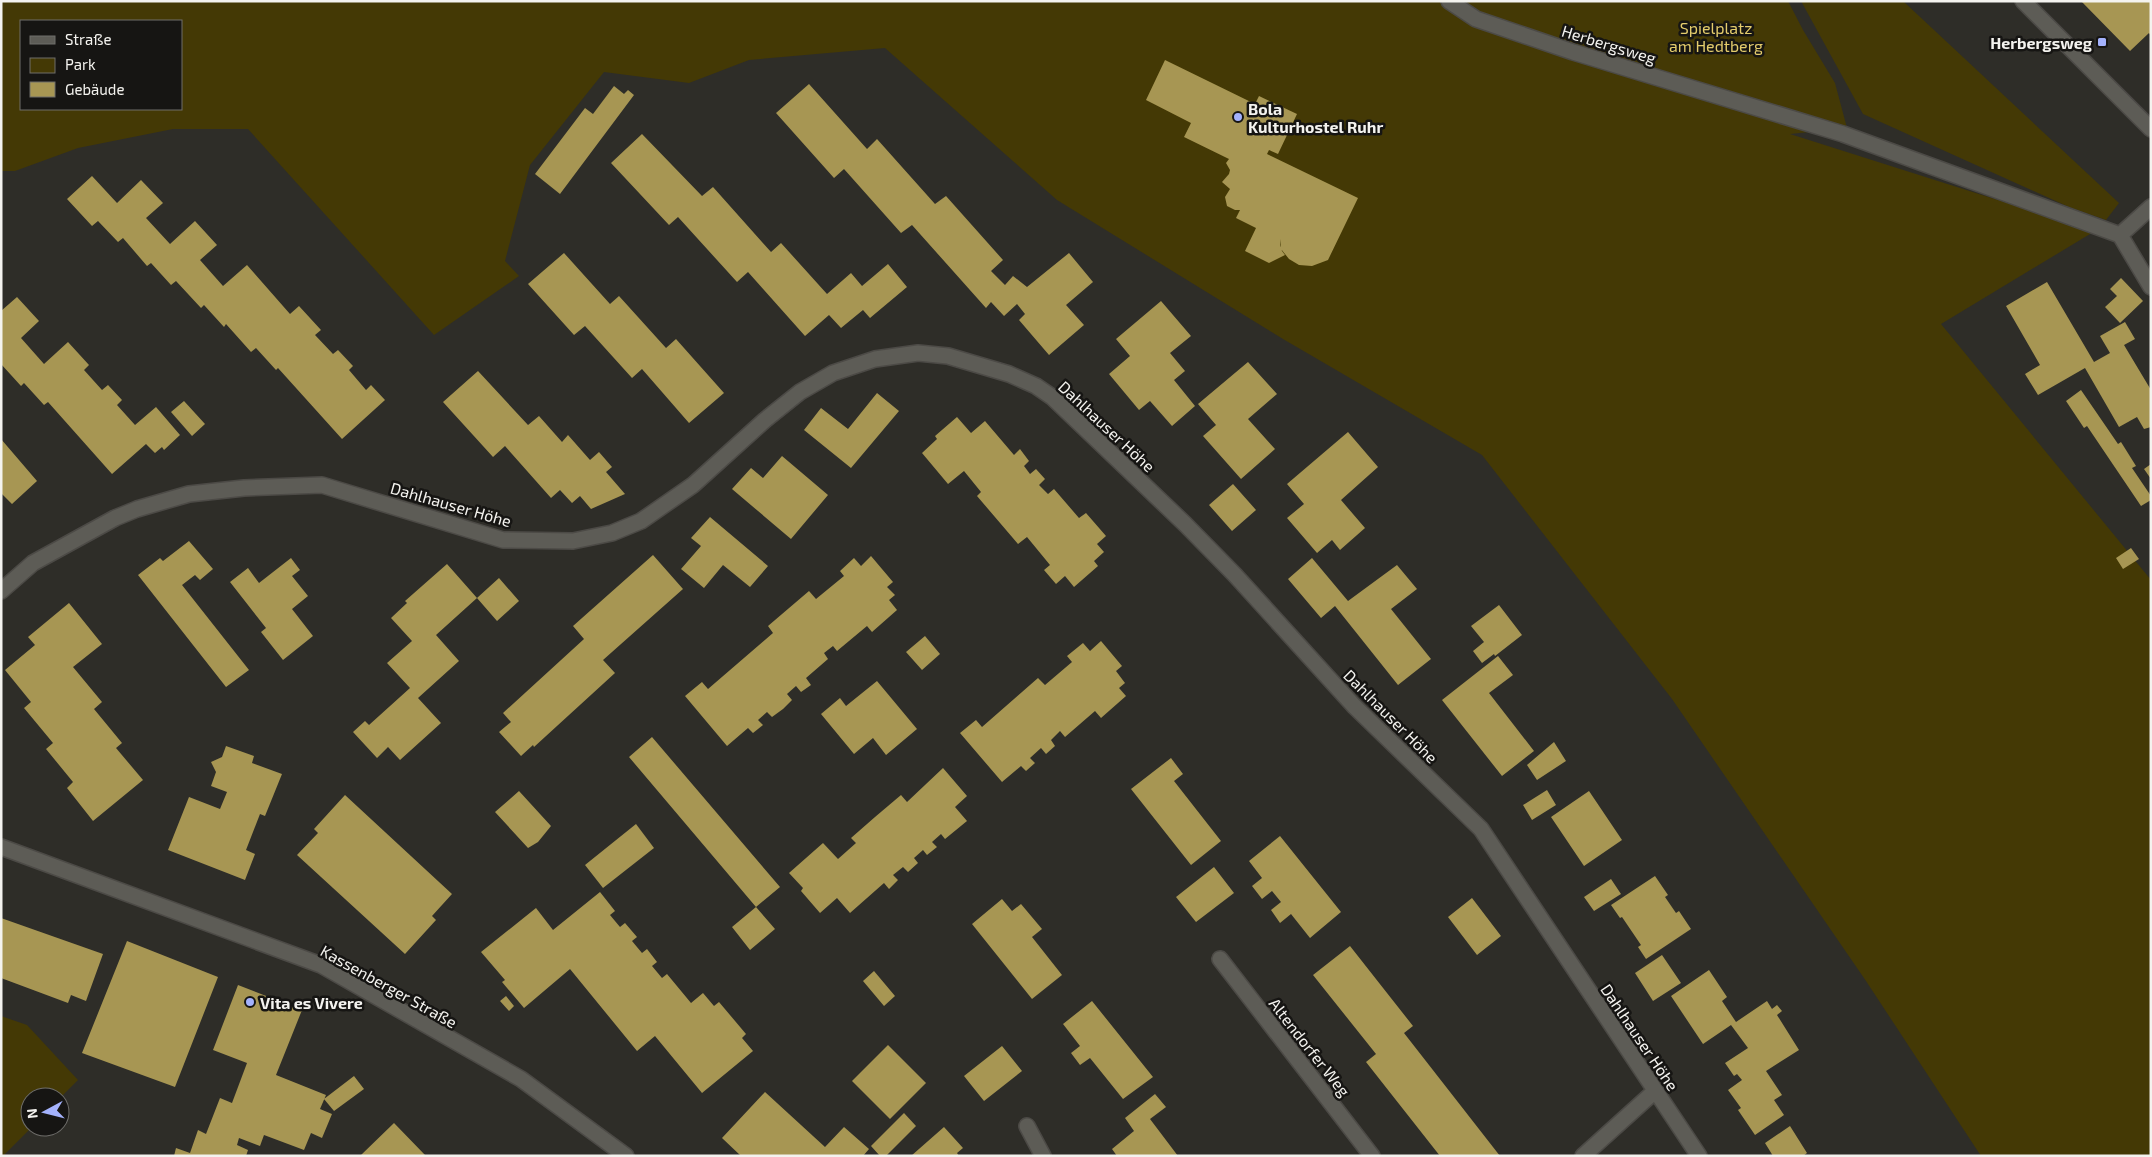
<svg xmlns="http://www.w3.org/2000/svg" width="2152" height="1157" font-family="'Exo 2',sans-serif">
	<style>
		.green { fill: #443905; fill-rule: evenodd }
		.building { fill: #a79653 }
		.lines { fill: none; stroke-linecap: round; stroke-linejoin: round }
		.minor-casing { stroke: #4c4a46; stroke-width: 18 }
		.tertiary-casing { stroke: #4c4a46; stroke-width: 18 }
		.minor { stroke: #5d5c56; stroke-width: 15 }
		.tertiary { stroke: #5d5c56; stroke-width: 15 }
		.poi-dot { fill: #a4b2fc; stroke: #161513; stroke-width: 2 }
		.labels { text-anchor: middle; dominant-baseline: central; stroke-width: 5; stroke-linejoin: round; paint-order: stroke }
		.park-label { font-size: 16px; fill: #e4cc6c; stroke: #161513 }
		.poi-label { font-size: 16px; font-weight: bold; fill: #f4f3ef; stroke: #161513; text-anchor: start }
		.street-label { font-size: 16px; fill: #f4f3ef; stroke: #161513 }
	</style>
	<rect width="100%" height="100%" fill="#2e2d28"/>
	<!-- green -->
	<path class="green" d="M1,1H1788L1803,30L1835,83L1847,128L1790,134L2095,231L1941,324L2151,580V1156H1981L1866,981L1672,699L1482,455L1283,339L1057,200L885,48L749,60L689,83L604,72L530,165L505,261L519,276L434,335L248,129H173L78,148L15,171H1ZM21,21H181V109H21Z
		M1801,1H1903L2119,203L2106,220L2069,207L1863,114Z
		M1,1016L27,1025L78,1080L60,1098L30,1097V1127H32L3,1156H1Z"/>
	<!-- building -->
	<path class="building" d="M2081,1H2151V36L2149,33L2130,51Z
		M1165,60L1255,104L1259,96L1297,114L1278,154L1269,150L1267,154L1358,198L1328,260L1312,266L1299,265L1289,259L1281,249L1280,239V245L1282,251L1285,255L1269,263L1245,251L1256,228L1236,218L1240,210H1235L1227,206L1225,197L1230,189L1222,182L1229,174L1230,170L1226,163L1229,159L1184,137L1191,123L1146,100Z
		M809,84L867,149L877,139L935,204L946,196L1003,260L991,271L1005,285L1013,276L1027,287L1069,253L1093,282L1066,305L1084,325L1049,355L1019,320L1025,314L1017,304L1004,316L991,302L986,308L912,225L901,233L844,169L834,178L776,113Z
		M614,86L624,94L628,90L634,95L560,194L535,174L585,108L593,114Z
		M642,134L702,196L713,187L771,252L781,243L827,294L851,273L862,286L888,264L907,287L870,318L863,310L841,328L829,315L805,336L748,272L737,282L678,217L669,225L611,163Z
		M92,176L117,203L141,180L163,203L146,218L170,244L195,221L217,245L200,260L223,286L247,265L290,314L299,306L321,330L315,335L333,354L338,350L353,366L349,370L366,390L371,385L385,400L342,439L278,368L276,370L256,348L251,352L226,324L224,327L204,305L201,308L176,281L171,285L151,263L147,266L123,238L118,242L98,221L92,226L67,199Z
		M564,253L610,304L619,296L666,348L676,339L724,393L689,423L642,369L632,378L585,326L574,335L528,284Z
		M2121,278L2143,301L2120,323L2105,307L2117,296L2110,289Z
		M2047,282L2094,362L2110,353L2100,336L2125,322L2135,339L2124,345L2151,390V427L2144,429L2137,417L2119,427L2085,368L2038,395L2025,374L2040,365L2006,306Z
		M17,297L39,321L21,338L44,364L68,342L89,365L84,370L102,390L108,385L122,400L117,405L135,425L156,407L180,435L164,450L162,447L155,453L146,444L112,474L48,402L44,405L24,383L21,386L1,364V311Z
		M1161,301L1191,336L1170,353L1185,371L1174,380L1195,406L1172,426L1150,401L1139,410L1109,374L1130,356L1116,339Z
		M1248,362L1277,394L1248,419L1275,449L1241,479L1203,436L1216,425L1198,404Z
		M478,371L528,425L539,416L562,442L568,435L590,460L599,452L612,467L606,472L625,494L591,509L580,496L572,503L560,490L551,498L505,446L493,457L443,402Z
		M2081,390L2118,444L2121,442L2136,466L2132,468L2151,496V500L2141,506L2087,426L2084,428L2066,401Z
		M877,393L899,411L851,468L804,430L821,408L848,429Z
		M184,401L205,424L192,436L171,412Z
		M957,417L971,433L985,421L1014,455L1020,449L1029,461L1024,466L1030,474L1036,469L1045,479L1039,485L1048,494L1054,489L1079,518L1086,513L1106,536L1097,544L1104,552L1094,561L1098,566L1074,587L1065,576L1056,584L1044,570L1050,565L1027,537L1018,544L977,496L981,492L964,471L948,484L922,453L937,439L935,436Z
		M1348,432L1378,467L1341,500L1365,528L1340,550L1332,540L1317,553L1287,518L1304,504L1287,484Z
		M1,439L37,481L12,504L1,493Z
		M782,456L828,495L791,539L732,489L751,468L763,478Z
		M2151,464V479L2144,469Z
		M1233,484L1256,510L1232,531L1209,505Z
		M710,517L768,566L750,587L723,565L704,588L681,569L701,546L691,538Z
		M189,541L213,569L200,580L195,575L182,585L249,670L226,687L138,575L160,558L163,561Z
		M2131,548L2139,559L2123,569L2116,558Z
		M653,555L683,589L603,660L615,673L534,747L533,745L521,756L499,732L511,722L503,713L584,639L573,626Z
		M871,556L893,582L887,587L895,595L889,600L897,610L872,632L867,626L837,651L833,646L824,653L828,659L806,678L811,685L801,692L796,686L787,694L792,700L783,709L772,717L767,712L758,720L763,725L753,733L748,728L727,746L685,696L702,682L708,689L773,633L768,626L809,591L816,599L844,576L840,571L854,558L861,566Z
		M291,558L300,570L292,576L308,596L292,609L313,636L283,660L261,632L266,628L230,582L248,568L259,583Z
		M1312,558L1348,601L1397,565L1417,589L1391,609L1431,659L1398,685L1335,606L1321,618L1288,579Z
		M447,564L477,598L436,635L459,661L418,698L441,723L400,760L388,747L377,758L353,732L365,721L369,725L410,688L387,663L412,641L391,618L407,603L405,601Z
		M499,578L519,601L497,621L477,598Z
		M69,603L102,644L73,667L102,702L94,709L122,743L116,748L143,780L93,821L67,788L73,782L46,749L53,743L24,708L31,702L5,670L35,645L28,637Z
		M1499,605L1522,635L1495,656L1494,654L1482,663L1473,651L1484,642L1471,626Z
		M925,636L940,654L922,670L906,652Z
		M1101,641L1122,666L1116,671L1125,683L1119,688L1126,696L1101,718L1095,711L1065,737L1060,731L1051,740L1055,746L1046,754L1041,748L1030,758L1035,763L1026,771L1021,766L1002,782L960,733L976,720L982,727L1038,678L1045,685L1072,662L1067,656L1083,643L1090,651Z
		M1498,656L1513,675L1489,693L1534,751L1502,776L1442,700Z
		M877,681L917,729L886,755L873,738L854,754L821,714L840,698L846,706Z
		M652,737L780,887L756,907L629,757Z
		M1554,742L1566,761L1537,780L1527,765Z
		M226,746L254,756L252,763L282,774L265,816L260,814L246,850L255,854L245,880L168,850L189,797L220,809L227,792L211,786L216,772L211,762L222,757Z
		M1171,758L1183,774L1174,781L1221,841L1191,865L1131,789Z
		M943,768L967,796L955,807L967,821L945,839L941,834L932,842L937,847L927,855L923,850L914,858L918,863L908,872L903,867L893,875L898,880L889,889L884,883L850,913L837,898L820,913L801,891L803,888L789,873L823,843L838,859L856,843L851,838L875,817L901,795L907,802Z
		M1547,790L1556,805L1532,820L1523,805Z
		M519,791L551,826L538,842L528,848L495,812Z
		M1589,791L1622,840L1584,866L1551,817Z
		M345,795L452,894L432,916L436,920L405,954L297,855L318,833L314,829Z
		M636,824L654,848L603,888L585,865Z
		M1280,836L1341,912L1310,938L1291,914L1280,923L1271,910L1281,902L1272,891L1262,899L1252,886L1262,878L1249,861Z
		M1214,867L1234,893L1196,922L1176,897Z
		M1655,876L1668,895L1665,897L1676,913L1679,911L1691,929L1646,959L1638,947L1641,945L1622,917L1620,918L1611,905Z
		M1611,879L1621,894L1594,911L1584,897Z
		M600,892L615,911L610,915L620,927L625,923L637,937L632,941L642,953L647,949L657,962L652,966L662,978L667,974L691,1003L703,993L714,1006L719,1002L746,1034L742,1038L753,1051L702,1093L655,1036L637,1051L570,969L524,1008L502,982L505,980L481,952L536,908L553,930Z
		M1472,898L1501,936L1477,955L1448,917Z
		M1002,899L1012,911L1021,904L1042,929L1032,937L1062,975L1032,999L972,924Z
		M756,907L775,929L750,950L732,927Z
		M1,918L103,954L86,1001L71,995L68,1003L1,978Z
		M127,941L218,977L175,1087L82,1053Z
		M1350,946L1413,1026L1404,1033L1500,1156H1440L1366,1062L1376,1054L1313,975Z
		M1662,955L1681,983L1653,1001L1635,973Z
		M1709,970L1727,997L1722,1001L1736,1022L1767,1001L1772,1009L1777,1005L1782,1011L1777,1015L1799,1050L1766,1071L1782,1095L1774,1100L1784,1115L1755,1135L1738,1110L1741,1108L1728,1090L1742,1080L1737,1074L1734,1076L1725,1063L1748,1048L1731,1025L1703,1044L1671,996Z
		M874,971L895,996L884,1006L863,981Z
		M238,985L302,1010L276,1075L326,1095L320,1109L332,1114L322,1138L311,1133L304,1150L264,1135L260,1146L239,1138L237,1145L248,1150L246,1156H174L176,1148L190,1153L198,1130L206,1134L220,1098L232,1103L247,1063L213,1050Z
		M506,996L514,1006L509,1011L500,1001Z
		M1092,1001L1153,1077L1123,1099L1090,1058L1080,1065L1071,1053L1080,1046L1063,1024Z
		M888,1045L926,1083L890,1119L852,1081Z
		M1002,1046L1022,1071L984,1101L964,1076Z
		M354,1076L364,1089L334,1111L324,1099Z
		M765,1092L825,1147L844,1127L869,1149L863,1156H741L722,1138Z
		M1155,1094L1166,1107L1150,1119L1178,1156H1117L1112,1149L1134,1131L1125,1118Z
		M904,1113L916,1126L886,1156H880L871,1146Z
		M394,1123L426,1156H360Z
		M1790,1126L1807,1153L1803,1156H1773L1765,1143Z
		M944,1127L963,1148L957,1153L959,1156H911Z"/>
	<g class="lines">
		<!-- minor casing -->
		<g class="minor-casing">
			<path id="minor" d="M1449,1L1476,19L1573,52L1843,134L2120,235L2151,207
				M2023,1L2151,129
				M2120,235L2151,287
				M1,591L33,563L115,518L137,509L189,494L244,488L322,485L503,540L573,541L612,533L641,521L693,485L765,420L800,392L833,373L875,359L918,353L948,356L1009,374L1036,386L1052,397L1185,524L1235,575L1354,706L1481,829L1699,1156
				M1220,959L1372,1156
				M1027,1126L1043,1156
				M1583,1156L1655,1091"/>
		</g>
		<!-- tertiary casing -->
		<g class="tertiary-casing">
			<path id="tertiary" d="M1,847L321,965L521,1079L626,1156"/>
		</g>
		<!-- minor -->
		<use href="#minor" class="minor"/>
		<!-- tertiary -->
		<use href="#tertiary" class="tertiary"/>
	</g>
	<!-- markers -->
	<g class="poi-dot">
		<rect x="2097" y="37" width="10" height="10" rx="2.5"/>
		<circle cx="1238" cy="117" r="5"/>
		<circle cx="250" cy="1002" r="5"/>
	</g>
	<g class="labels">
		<!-- park labels -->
		<g class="park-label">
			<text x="1716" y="27">Spielplatz<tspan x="1716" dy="18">am Hedtberg</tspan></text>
		</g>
		<!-- poi labels -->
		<g class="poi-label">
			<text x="2092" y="42" text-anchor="end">Herbergsweg</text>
			<text x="1248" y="108">Bola<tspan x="1248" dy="18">Kulturhostel Ruhr</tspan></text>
			<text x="260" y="1002">Vita es Vivere</text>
		</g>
		<!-- street labels -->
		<g class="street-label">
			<text transform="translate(1609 44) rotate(17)">Herbergsweg</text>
			<text transform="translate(1107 426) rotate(43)">Dahlhauser Höhe</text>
			<text transform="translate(451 504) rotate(16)">Dahlhauser Höhe</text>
			<text transform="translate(1391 716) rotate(45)">Dahlhauser Höhe</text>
			<text transform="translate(389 986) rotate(29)">Kassenberger Straße</text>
			<text transform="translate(1640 1037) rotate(56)">Dahlhauser Höhe</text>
			<text transform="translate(1310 1047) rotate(52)">Altendorfer Weg</text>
		</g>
	</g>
	<!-- border -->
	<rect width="2152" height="1157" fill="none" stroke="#f4f3ef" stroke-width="5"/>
	<!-- legend -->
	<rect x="20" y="20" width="162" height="90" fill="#161513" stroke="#6f6e6b"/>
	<rect x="30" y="36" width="25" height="8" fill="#5d5c56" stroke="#6f6e6b"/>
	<text x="65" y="45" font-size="15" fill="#f4f3ef">Straße</text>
	<rect x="30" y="58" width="25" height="15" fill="#443905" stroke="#6f6e6b"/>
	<text x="65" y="70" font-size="15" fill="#f4f3ef">Park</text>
	<rect x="30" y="82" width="25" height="15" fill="#a79653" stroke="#6f6e6b"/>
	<text x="65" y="95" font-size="15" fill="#f4f3ef">Gebäude</text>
	<!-- north arrow -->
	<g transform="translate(45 1112) rotate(263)"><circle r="24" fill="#161513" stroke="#6f6e6b"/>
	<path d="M0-4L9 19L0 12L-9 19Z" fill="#a4b2fc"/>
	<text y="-8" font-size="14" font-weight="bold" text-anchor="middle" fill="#f4f3ef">N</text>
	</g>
</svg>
